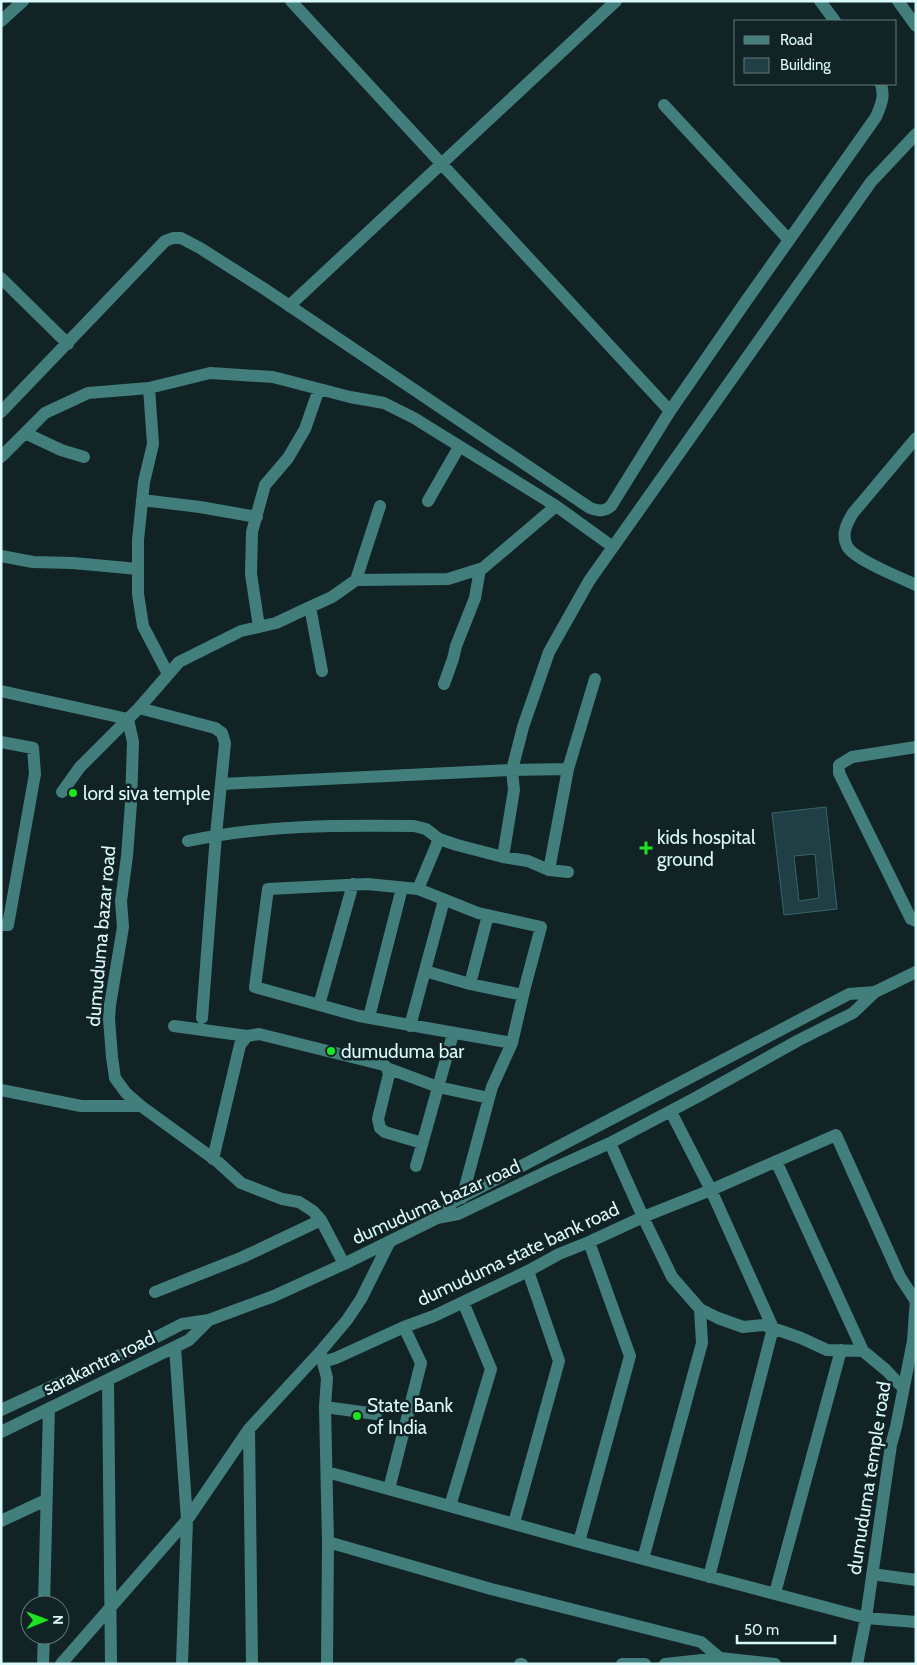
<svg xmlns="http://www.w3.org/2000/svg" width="917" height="1665" font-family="Cabin,sans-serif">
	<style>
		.building { fill: #203f44; stroke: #34666d; fill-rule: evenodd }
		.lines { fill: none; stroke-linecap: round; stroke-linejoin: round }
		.minor { stroke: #427e7c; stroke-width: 12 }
		.poi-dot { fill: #1be621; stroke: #122325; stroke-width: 2 }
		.labels { text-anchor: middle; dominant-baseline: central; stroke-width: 5; stroke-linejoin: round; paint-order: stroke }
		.poi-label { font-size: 19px; fill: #daf9fb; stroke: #122325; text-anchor: start }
		.street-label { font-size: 19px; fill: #daf9fb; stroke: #122325 }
	</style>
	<rect width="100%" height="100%" fill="#122325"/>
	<!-- building -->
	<path class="building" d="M826,807L837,909L784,915L772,813ZM815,854L819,898L799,901L794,856Z"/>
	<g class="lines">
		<!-- minor -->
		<path class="minor" d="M291,1L670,411
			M820,1L835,21
			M898,1L916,26
			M1,21L23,1
			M664,105L789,240
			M1,278L68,344
			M289,306L616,1
			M149,388L153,444L144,482L138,540V594L143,626L168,674
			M1,412L165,241L173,238H181L200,248L263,288L590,508C598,511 604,512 611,506L670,411L746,301L876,117C881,105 885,97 881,84
			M25,433L61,450L84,457
			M916,438L853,513C847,523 841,534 847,546C853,559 901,578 916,585
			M1,457L45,413L88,393L149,388L210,373L273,377L350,397L384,403L414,418L556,506
			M142,500L200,507L257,517
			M428,501L459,447
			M1,556L33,562L73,563L138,569
			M356,580L380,506
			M310,607L332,597L356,580L448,579L483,568L556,506L613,547
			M259,627L251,574L252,532L265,485L288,458L305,429L319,389
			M444,684L453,659L456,646L475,598L480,569
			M1,691L128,719L133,742L131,803L127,856L121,901L123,927L110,1005L109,1019L112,1057L115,1078L126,1093L141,1106L218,1162L241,1183L282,1199L299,1202L313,1211L321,1220L344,1264
			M139,708L215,728L222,733L225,743L216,835L202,1018
			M1,742L33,748L35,774L8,925H1
			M916,747L852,757L839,765V773L911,919L916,921
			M568,769L595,679
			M221,784L512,770L568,769L549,870
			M62,792L80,767L139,708L179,662L241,631L276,623L310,607L322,671
			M188,841C262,825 339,825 414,826L426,829L439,839
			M503,857L514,790L512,770L523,727L549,652L589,581L871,182L916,134
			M418,889L367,884L268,889L255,987L359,1016L512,1043
			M488,915L470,984L523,995
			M425,971L470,984
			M319,1005L353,884
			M369,1017L402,888
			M174,1026L247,1036
			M410,1026L444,900
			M387,1068L438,1087L489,1098
			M1,1090L81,1106H141
			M610,1143L643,1217L711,1190L671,1112
			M213,1159L240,1045L247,1036L259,1034L384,1065L387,1068L389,1074L378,1119L380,1128L385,1132L422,1143
			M776,1161L863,1351
			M416,1166L453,1034
			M462,1198L492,1087L512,1043L525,987L541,927L478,913L418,889L439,839L457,845L503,857L528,861L549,870L568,872
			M437,1218L453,1202L849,994L875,992
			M155,1292L243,1257L321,1220
			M175,1347L187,1520L182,1664
			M321,1355L327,1378L325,1407L376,1414
			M323,1362L336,1358L404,1327L434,1316L528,1271L559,1254L589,1242L643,1217L672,1277L700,1309L718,1318L743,1327L764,1325L801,1338L827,1350L863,1351L886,1370L903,1388
			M108,1380L111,1664
			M325,1407L328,1542L491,1589L701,1642L720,1658V1664
			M1,1410L133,1349L182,1324L209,1320L274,1296L344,1264L437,1218L458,1214L550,1170L610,1143L697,1097L799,1040L853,1013L875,992L916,972
			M249,1429L252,1664
			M1,1432L189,1340L209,1320
			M327,1472L579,1542L866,1618L916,1622
			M389,1489L421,1363L404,1327
			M450,1506L491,1369L463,1302
			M1,1521L46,1500
			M514,1523L559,1361L528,1271
			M579,1542L630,1356L589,1242
			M643,1559L702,1343L700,1309
			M872,1574L916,1580
			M709,1577L773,1328L711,1190L836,1135L900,1277L915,1300
			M775,1593L841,1350
			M44,1605L49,1408
			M43,1664L44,1635
			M61,1664L187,1520L249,1429L320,1352L347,1320L361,1299L390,1241
			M327,1664L328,1542
			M520,1664H522
			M622,1664H645
			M665,1664L720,1658L775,1664
			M857,1664L866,1618L891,1445L896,1427L913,1341L916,1298"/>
	</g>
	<!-- markers -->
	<g class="poi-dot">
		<circle cx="73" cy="793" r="5"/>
		<path d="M643.5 840.5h5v5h5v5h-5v5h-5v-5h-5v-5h5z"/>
		<circle cx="331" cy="1051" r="5"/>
		<circle cx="357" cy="1416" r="5"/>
	</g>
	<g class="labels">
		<!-- poi labels -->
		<g class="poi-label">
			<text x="83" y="793">lord siva temple</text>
			<text x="657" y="837">kids hospital<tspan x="657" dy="22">ground</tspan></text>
			<text x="341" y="1051">dumuduma bar</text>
			<text x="367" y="1405">State Bank<tspan x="367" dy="22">of India</tspan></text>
		</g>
		<!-- street labels -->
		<g class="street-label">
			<text transform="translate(101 936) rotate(-85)">dumuduma bazar road</text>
			<text transform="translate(436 1202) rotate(-24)">dumuduma bazar road</text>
			<text transform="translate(518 1254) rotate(-25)">dumuduma state bank road</text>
			<text transform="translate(99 1363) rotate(-26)">sarakantra road</text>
			<text transform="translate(869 1478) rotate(-81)">dumuduma temple road</text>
		</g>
	</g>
	<!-- border -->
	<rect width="917" height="1665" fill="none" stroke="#daf9fb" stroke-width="5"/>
	<!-- legend -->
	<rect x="734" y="20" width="162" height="65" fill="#122325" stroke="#62797b"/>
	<rect x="744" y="36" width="25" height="8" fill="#427e7c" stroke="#62797b"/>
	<text x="780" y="45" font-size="15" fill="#daf9fb">Road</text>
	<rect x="744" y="58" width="25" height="15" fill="#203f44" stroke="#62797b"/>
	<text x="780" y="70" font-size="15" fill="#daf9fb">Building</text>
	<!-- north arrow -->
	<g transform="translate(45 1620) rotate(89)"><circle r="24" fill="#122325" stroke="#62797b"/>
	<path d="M0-4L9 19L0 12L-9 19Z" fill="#1be621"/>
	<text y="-8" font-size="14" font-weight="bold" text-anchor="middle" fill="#daf9fb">N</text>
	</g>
	<!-- scale -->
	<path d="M737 1635v8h98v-8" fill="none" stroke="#daf9fb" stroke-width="2.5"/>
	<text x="744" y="1635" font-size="15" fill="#daf9fb" stroke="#122325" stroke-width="4" paint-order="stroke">50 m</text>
</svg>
